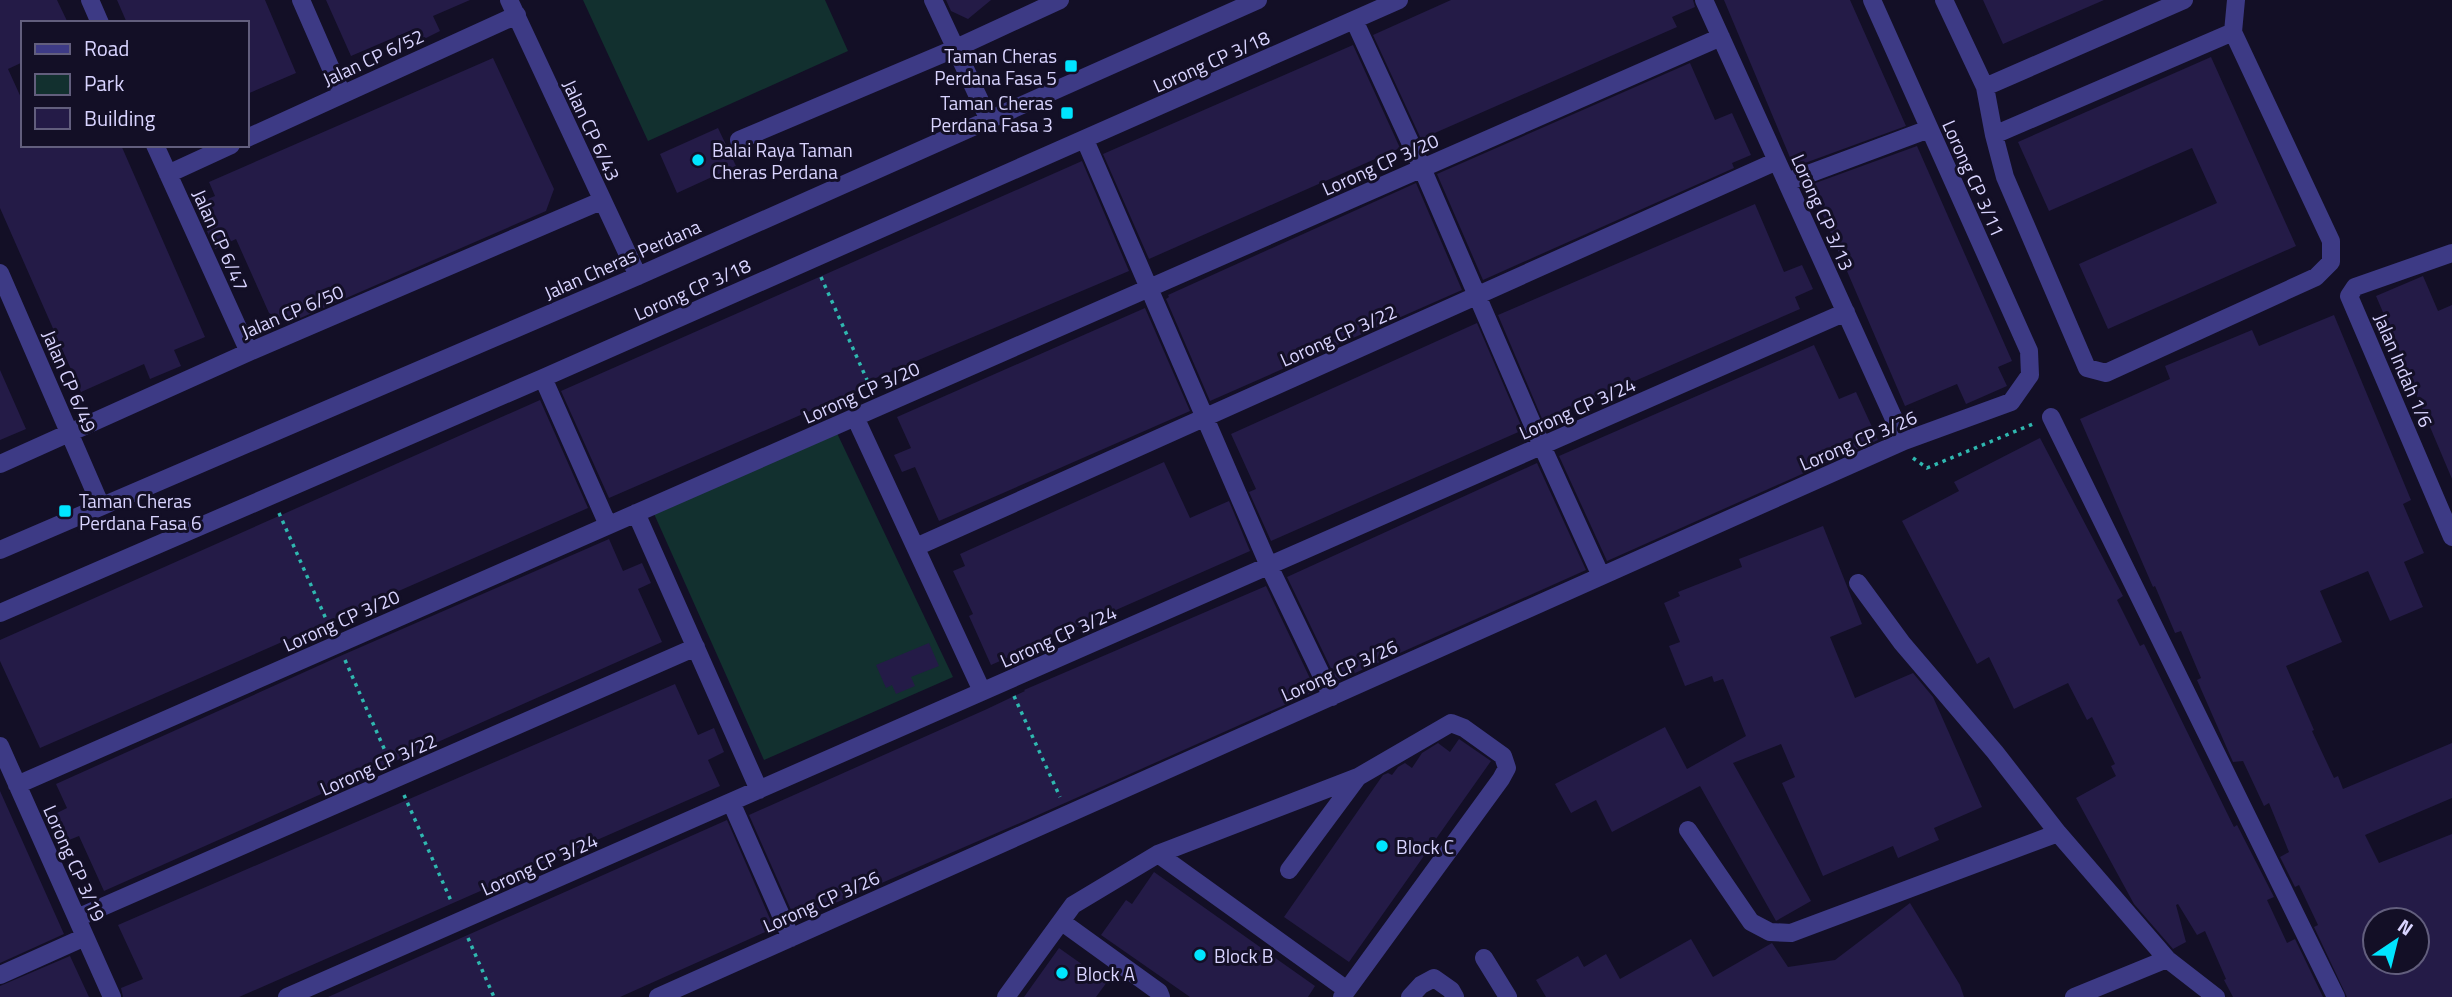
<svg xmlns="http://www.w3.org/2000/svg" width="2452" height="997" font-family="'Titillium Web',sans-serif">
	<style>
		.green { fill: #12302f }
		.building { fill: #241b47; fill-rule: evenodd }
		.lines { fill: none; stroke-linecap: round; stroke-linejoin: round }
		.path { stroke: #2fb8b0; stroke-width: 3.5; stroke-dasharray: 3.5 5; stroke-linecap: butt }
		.minor { stroke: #3d3a85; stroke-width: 18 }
		.poi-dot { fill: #00e5ff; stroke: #130f26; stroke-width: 2.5 }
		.labels { text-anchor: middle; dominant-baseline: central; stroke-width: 6; stroke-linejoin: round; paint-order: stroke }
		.poi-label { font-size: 19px; fill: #d9d4ff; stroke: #130f26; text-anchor: start }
		.street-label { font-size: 19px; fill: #d9d4ff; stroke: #130f26 }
	</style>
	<rect width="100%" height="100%" fill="#130f26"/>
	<!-- green -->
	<path class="green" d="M583,0H825L848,51L648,141Z
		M835,429L953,677L764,760L651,507Z"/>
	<!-- building -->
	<path class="building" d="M0,0H57L68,23H23V62L8,69L23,102V145H121L205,337L174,350L181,366L150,379L144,364L81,392L0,208Z
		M117,0H265L296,73L247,94V23H127Z
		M326,0H470L433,16L440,31L420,41L414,29L351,56Z
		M946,0H991L968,19L951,11Z
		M1451,0H1693L1695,7L1672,17L1677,27L1421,139L1373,35Z
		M1724,0H1850L1906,126L1794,167Z
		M1983,0H2104L2003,44Z
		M1353,45L1400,148L1149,259L1103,154Z
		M2211,57L2296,246L2108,329L2079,264L2217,203L2192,148L2049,211L2018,142Z
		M493,58L554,189L546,211L289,323L269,313L236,239L215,249L195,204L215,196L209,182Z
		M1690,63L1715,120L1732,113L1751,155L1732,163L1734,168L1483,280L1437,174Z
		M718,128L736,166L677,193L660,154Z
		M1917,146L2012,361L1998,367L2007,386L1966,404L1957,384L1905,406L1810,185Z
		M1082,161L1129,271L864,383L865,387L609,498L561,391Z
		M1416,183L1462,290L1210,401L1166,299L1169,297L1168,295Z
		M1755,204L1784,272L1802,265L1813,289L1795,297L1800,309L1543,421L1498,315Z
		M2423,276L2438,311L2452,305V479L2414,389L2405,393L2395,371L2406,366L2376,296Z
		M1145,308L1190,411L939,521L915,467L902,472L894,455L911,448L897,417Z
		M2334,315L2411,500L2403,504L2424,553L2404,562L2423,607L2390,621L2368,571L2320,591L2342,642L2286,666L2314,730L2312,731L2334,778L2338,776L2343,789L2452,743V798L2365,835L2379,863L2452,834V997H2347L2314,927L2318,925L2299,885L2295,887L2280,857L2289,852L2269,803L2264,806L2243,761L2233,762L2197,680L2201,678L2181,631L2175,633L2155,586L2153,587L2080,419L2170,379L2165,366L2252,330L2259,346ZM2375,920H2417V962H2375Z
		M1477,323L1523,430L1271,541L1249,492L1256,489L1231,434Z
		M1814,345L1839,399L1856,392L1878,440L1607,561L1559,456Z
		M0,370L26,429L0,440Z
		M540,400L588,508L40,748L0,661V640Z
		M2040,438L2123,596L2117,600L2140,646L2144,644L2228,815L2234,827L2237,825L2274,897L2267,900L2287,943L2295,939L2323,997H2233L2224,980L2226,979L2205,931L2197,935L2178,904L2176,905L2186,942L2173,949L2134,904L2076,798L2116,776L2111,766L2115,764L2092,717L2087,720L2068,683L2014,709L1989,657L1977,664L1902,521L1959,491L1954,482Z
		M1164,462L1190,518L1229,501L1250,551L991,665L969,616L973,614L953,571L965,566L960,554Z
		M1537,463L1586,570L1337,681L1287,577Z
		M1823,526L1862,624L1830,637L1855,698L1913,673L1933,697L1982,807L1934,828L1939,840L1898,858L1893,846L1823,876L1782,783L1795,777L1781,744L1733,763L1811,901L1776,921L1700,786L1612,832L1596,800L1571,813L1555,784L1665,727L1687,769L1746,736L1723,679L1714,682L1712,676L1685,686L1669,646L1680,642L1664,603L1680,596L1678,592L1742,567L1739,559Z
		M609,539L623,571L642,563L651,583L638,589L662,642L104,891L79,836L59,844L47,818L67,808L56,784L338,657Z
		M1266,586L1316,691L1020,823L801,918V916L795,919L749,815L987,709L1025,691L1024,690Z
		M929,643L939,666L911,677L915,686L896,694L892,685L886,688L876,665Z
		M675,684L698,735L714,728L724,752L708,760L720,786L239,997H123L121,988L143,979L118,925Z
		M1459,739L1491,761L1349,962L1284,917L1383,775L1388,773L1392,775L1398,767L1405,763L1412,768L1422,753L1438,743L1450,752Z
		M0,791L64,934L0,963Z
		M727,820L774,928L620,997H328Z
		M1154,872L1315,986L1308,997H1190L1101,935L1126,900L1132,904Z
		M1910,903L1960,985L1964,997H1546L1536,980L1578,956L1584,967L1606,954L1620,979L1691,939L1713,977L1772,943L1788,967L1835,960Z
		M1059,948L1107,982L1096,997H1024Z
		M70,956L89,997H0V986Z"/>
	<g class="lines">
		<!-- path -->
		<path class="path" d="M821,277L872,391
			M1913,458L1927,468L2033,424
			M279,513L330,628
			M345,660L390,762
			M1014,696L1060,797
			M404,795L452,903
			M468,938L494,997"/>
		<!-- minor -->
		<path class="minor" d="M90,0L100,23
			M301,0L342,94
			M509,0L638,276
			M933,0L989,120
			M1704,0L1904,441
			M1944,0L1985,87L1994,135L2005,177L2087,368L2106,373L2316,277L2331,262V241L2233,32
			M1354,20L1422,168L1542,446L1601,576
			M1985,87L2184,0
			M1994,135L2233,32L2236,0
			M247,138L517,15
			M739,140L954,49L1060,0
			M1085,140L1269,566L1332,697
			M155,145L249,352
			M168,174L231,145
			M1787,182L1929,129
			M2452,253L2355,287L2349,296L2452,537
			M0,273L101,506
			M543,378L608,525
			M855,417L982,691
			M2051,417L2336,997
			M0,464L249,352L601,201
			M636,513L759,790
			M916,547L1777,161
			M0,550L638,276L1258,0
			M1858,583L1902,643L1995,752L2058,833
			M0,613L543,378L1399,0
			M0,746L112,997
			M17,785L1721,37
			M731,802L791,938
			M1688,830L1751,922L1770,932L1791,933L2058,833L2167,959L2216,997
			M1158,854L1347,990
			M77,918L696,647
			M1062,922L1159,992L1161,997
			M1484,958L1508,997
			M0,975L85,937
			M287,997L1846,312
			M658,997L1904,441L2011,402L2030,375L2029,351L1872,0
			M1006,997L1073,905L1158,854L1358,777L1289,870
			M1342,997L1501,779L1507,768L1503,756L1464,728L1451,723L1358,777
			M1410,997L1421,985L1434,978L1451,990L1455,997
			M2074,997L2167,959"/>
	</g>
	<!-- markers -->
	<g class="poi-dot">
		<rect x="1064" y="59" width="14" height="14" rx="3.5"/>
		<rect x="1060" y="106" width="14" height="14" rx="3.5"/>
		<circle cx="698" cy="160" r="7"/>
		<rect x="58" y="504" width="14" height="14" rx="3.5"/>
		<circle cx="1382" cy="846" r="7"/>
		<circle cx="1200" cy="955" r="7"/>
		<circle cx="1062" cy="973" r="7"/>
	</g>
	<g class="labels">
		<!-- poi labels -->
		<g class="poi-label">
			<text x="1057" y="55" text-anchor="end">Taman Cheras<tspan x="1057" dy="22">Perdana Fasa 5</tspan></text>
			<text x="1053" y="102" text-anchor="end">Taman Cheras<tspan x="1053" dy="22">Perdana Fasa 3</tspan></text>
			<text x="712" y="149">Balai Raya Taman<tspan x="712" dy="22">Cheras Perdana</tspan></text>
			<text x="79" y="500">Taman Cheras<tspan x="79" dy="22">Perdana Fasa 6</tspan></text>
			<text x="1396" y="846">Block C</text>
			<text x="1214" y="955">Block B</text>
			<text x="1076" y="973">Block A</text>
		</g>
		<!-- street labels -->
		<g class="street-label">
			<text transform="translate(373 57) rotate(-25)">Jalan CP 6/52</text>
			<text transform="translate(1211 61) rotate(-24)">Lorong CP 3/18</text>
			<text transform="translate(592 130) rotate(65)">Jalan CP 6/43</text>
			<text transform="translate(1380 164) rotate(-24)">Lorong CP 3/20</text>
			<text transform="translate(1974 178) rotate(66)">Lorong CP 3/11</text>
			<text transform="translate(1823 212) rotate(66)">Lorong CP 3/13</text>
			<text transform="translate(221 240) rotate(66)">Jalan CP 6/47</text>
			<text transform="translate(622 259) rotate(-24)">Jalan Cheras Perdana</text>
			<text transform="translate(692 289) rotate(-24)">Lorong CP 3/18</text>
			<text transform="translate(292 311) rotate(-23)">Jalan CP 6/50</text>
			<text transform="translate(1338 335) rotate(-24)">Lorong CP 3/22</text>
			<text transform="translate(2404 370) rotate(67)">Jalan Indah 1/6</text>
			<text transform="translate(70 381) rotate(67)">Jalan CP 6/49</text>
			<text transform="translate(861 392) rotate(-24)">Lorong CP 3/20</text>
			<text transform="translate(1577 408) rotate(-24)">Lorong CP 3/24</text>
			<text transform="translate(1858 440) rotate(-23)">Lorong CP 3/26</text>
			<text transform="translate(341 620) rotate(-24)">Lorong CP 3/20</text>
			<text transform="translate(1058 636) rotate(-24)">Lorong CP 3/24</text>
			<text transform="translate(1339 670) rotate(-24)">Lorong CP 3/26</text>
			<text transform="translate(378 764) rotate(-24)">Lorong CP 3/22</text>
			<text transform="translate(75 863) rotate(66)">Lorong CP 3/19</text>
			<text transform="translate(539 864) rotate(-24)">Lorong CP 3/24</text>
			<text transform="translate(821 901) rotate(-24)">Lorong CP 3/26</text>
		</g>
	</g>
	<!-- legend -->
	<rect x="21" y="21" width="228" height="126" fill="#130f26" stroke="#625e7d" stroke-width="2"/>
	<rect x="35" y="44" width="35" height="10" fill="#3d3a85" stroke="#625e7d" stroke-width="2"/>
	<text x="84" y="56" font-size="21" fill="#d9d4ff">Road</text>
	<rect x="35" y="74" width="35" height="21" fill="#12302f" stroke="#625e7d" stroke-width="2"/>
	<text x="84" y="91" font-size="21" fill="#d9d4ff">Park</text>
	<rect x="35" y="108" width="35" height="21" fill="#241b47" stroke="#625e7d" stroke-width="2"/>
	<text x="84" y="126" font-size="21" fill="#d9d4ff">Building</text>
	<!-- north arrow -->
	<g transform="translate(2396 941) rotate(35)"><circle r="33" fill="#130f26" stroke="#625e7d" stroke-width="2"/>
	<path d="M0-5L12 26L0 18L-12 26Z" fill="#00e5ff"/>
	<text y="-10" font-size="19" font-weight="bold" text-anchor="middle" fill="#d9d4ff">N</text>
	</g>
</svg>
